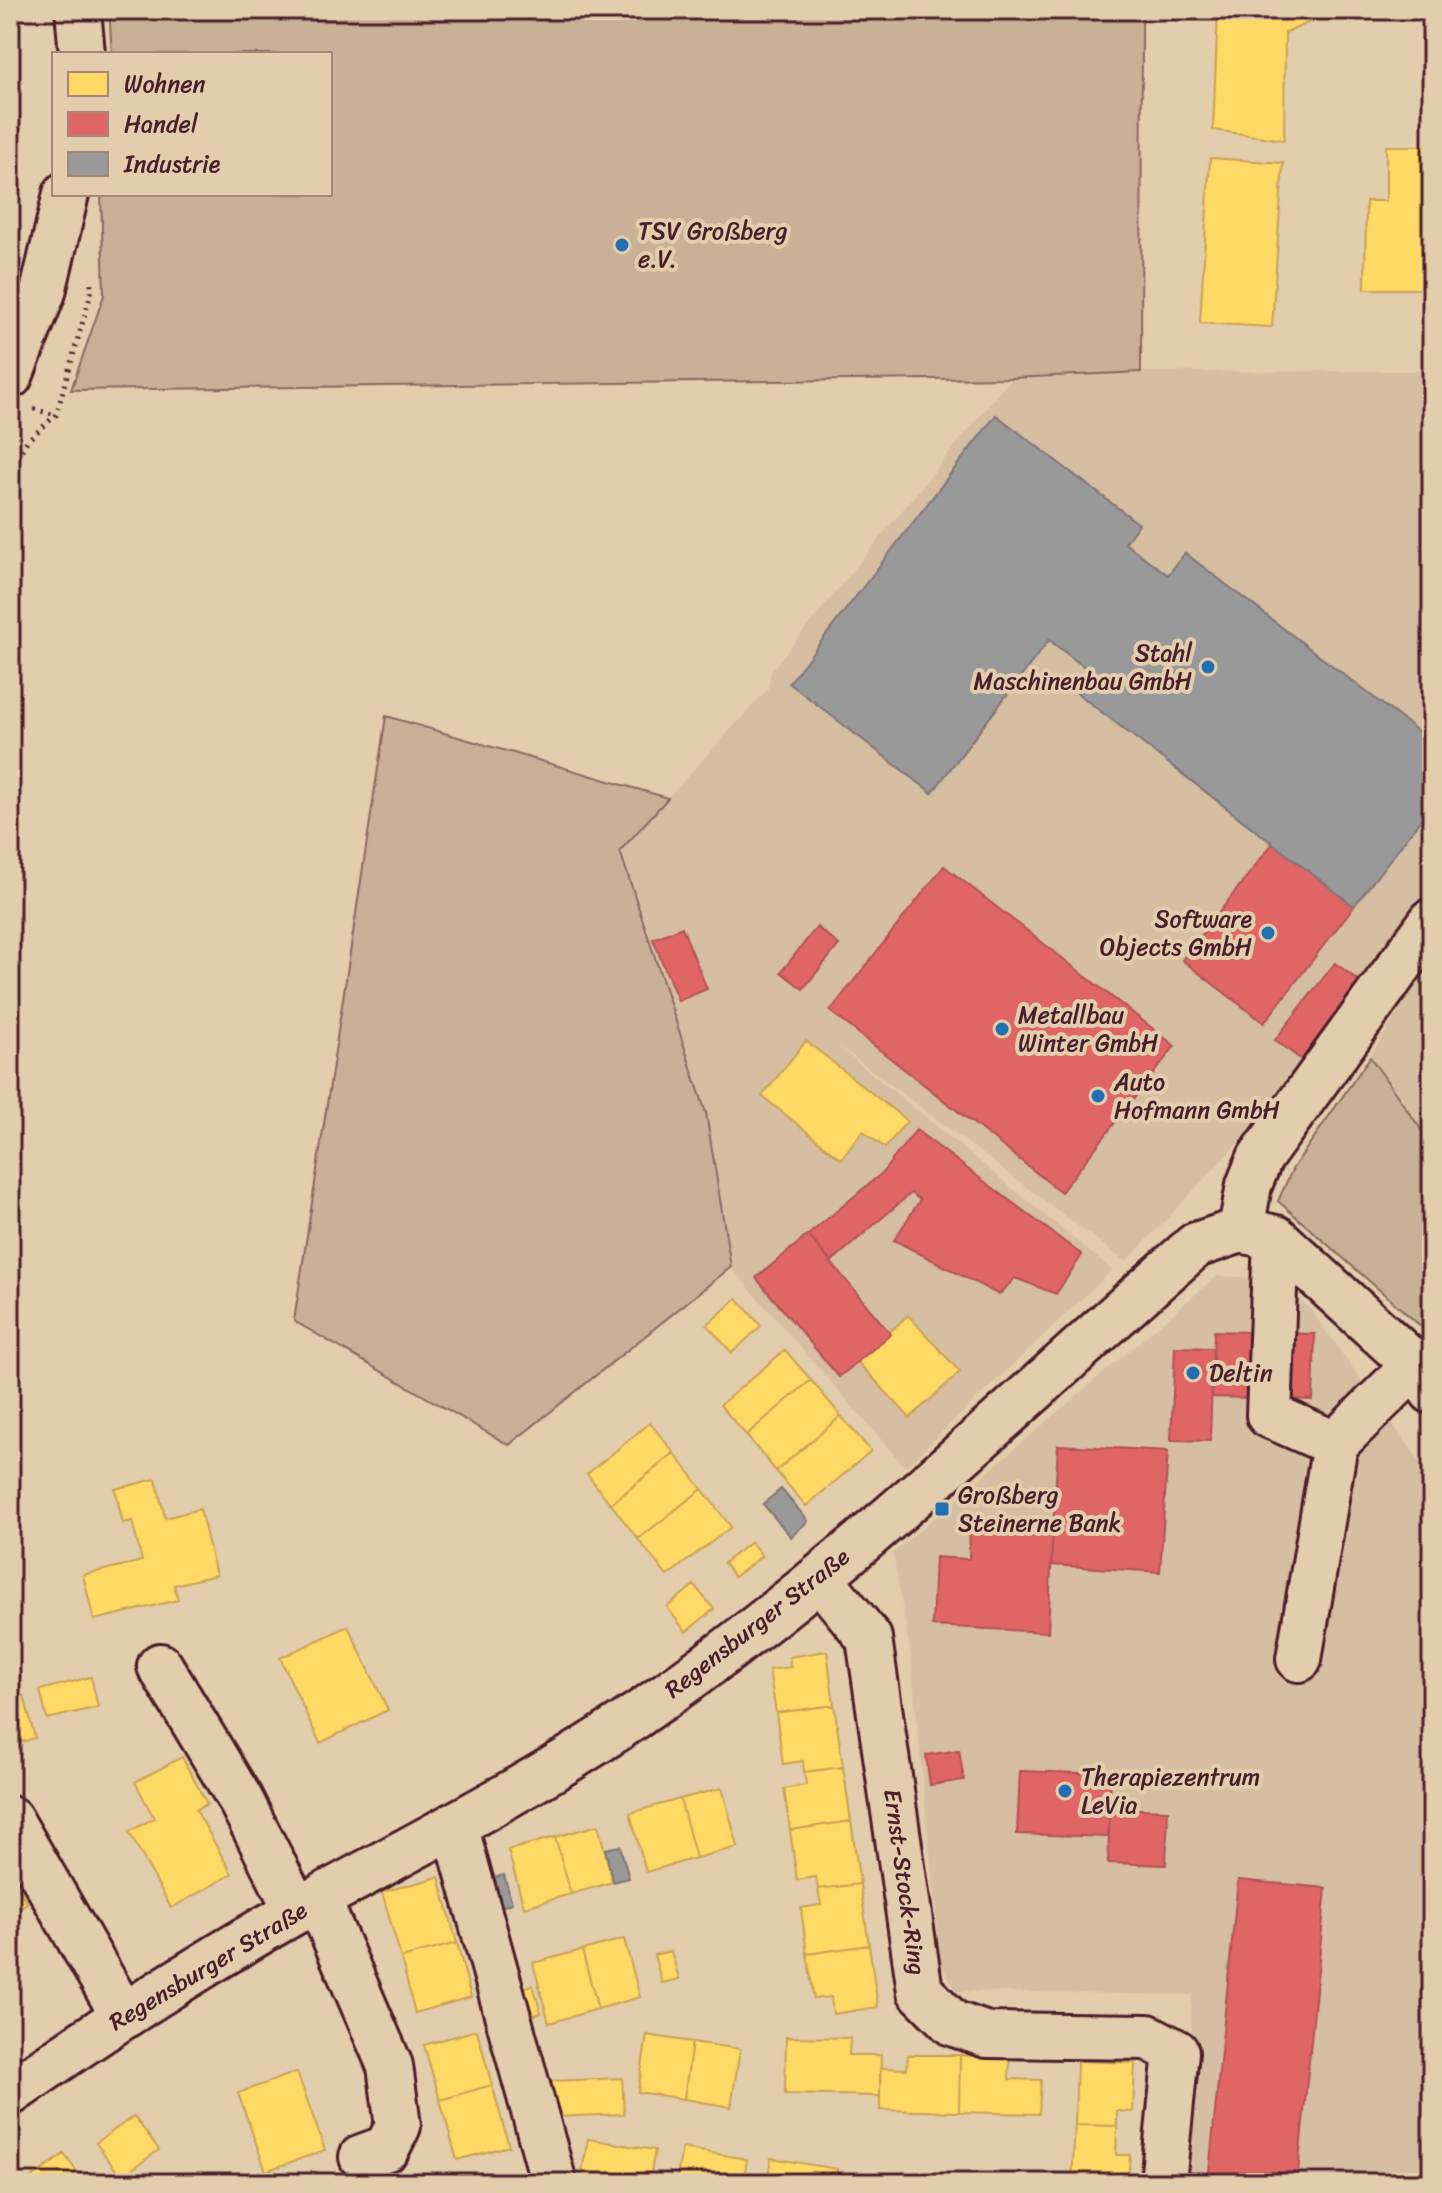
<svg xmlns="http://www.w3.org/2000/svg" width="1442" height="2193" font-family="Sriracha,sans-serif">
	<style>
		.built { fill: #d5bea1 }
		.green { fill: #c9b197; stroke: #8a6861; stroke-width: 2 }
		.homes { fill: #ffd966; stroke: #c9a154; stroke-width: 2 }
		.shops { fill: #e06666; stroke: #b35154; stroke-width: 2 }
		.industry { fill: #999; stroke: #817478; stroke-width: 2 }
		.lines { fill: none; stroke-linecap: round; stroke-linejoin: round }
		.minor-casing { stroke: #4a1f2b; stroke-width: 50 }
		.path { stroke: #4a1f2b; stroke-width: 5; stroke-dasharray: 2 6; stroke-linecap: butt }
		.minor { stroke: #e2cdac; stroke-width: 44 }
		.poi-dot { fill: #1f6fb2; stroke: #e2cdac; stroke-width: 3 }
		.labels { text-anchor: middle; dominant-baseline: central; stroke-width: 8; stroke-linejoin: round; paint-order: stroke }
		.poi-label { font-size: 24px; fill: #4a1f2b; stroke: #e2cdac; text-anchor: start }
		.street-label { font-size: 24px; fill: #4a1f2b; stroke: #e2cdac }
	</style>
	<rect width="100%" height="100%" fill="#e2cdac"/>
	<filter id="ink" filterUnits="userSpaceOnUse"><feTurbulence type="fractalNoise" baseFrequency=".0125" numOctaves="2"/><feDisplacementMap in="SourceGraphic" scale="16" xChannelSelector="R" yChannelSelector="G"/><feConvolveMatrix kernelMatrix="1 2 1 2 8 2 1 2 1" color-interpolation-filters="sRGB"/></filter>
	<g filter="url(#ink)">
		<!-- built -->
		<path class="built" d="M1432,371V900L1289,1089L1126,1262L826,1036L1112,1270L905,1467L731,1267L706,1113L620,850L768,689L771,671L1011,378L1141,372Z
			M1432,956V1145L1370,1057Z
			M1217,1276L1256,1278L1308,1306L1432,1479V2183H1181L1191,2093L1192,1995L957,1991L941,1964L910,1649L893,1553Z"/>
		<!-- green -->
		<path class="green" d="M109,10H1142L1141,372L1011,378L71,390L104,295L101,194H330V54H112Z
			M386,716L668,798L620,851L706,1113L731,1267L509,1445L294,1321Z
			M1370,1057L1432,1145V1336L1278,1201L1293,1168Z"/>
		<!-- homes -->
		<path class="homes" d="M1218,10H1337L1285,33L1284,140L1213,130Z
			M1386,146H1432V289H1365L1366,201H1386Z
			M1210,158L1283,163L1272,327L1200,323Z
			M806,1041L907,1121L885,1148L863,1131L841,1159L762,1096Z
			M737,1298L761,1326L732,1353L707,1325Z
			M908,1315L960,1372L910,1418L858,1362Z
			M785,1350L811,1380L746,1435L720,1405Z
			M811,1380L841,1416L776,1471L746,1435Z
			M841,1416L871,1451L806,1506L776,1471Z
			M650,1423L674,1453L611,1504L587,1474Z
			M674,1453L702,1489L638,1539L611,1504Z
			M156,1479L165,1518L200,1509L216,1575L174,1585L178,1600L94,1620L83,1575L142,1561L132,1521L123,1523L115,1489Z
			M702,1489L731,1527L667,1576L638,1539Z
			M751,1542L762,1556L734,1577L724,1563Z
			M694,1585L714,1609L686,1632L667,1607Z
			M348,1626L388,1710L320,1743L280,1658Z
			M827,1651L834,1705L776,1713L769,1670L791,1667L789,1657Z
			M91,1677L98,1707L47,1719L40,1690Z
			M24,1696L35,1738L10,1745V1700Z
			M834,1705L843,1767L804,1772L803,1761L783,1764L776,1713Z
			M182,1757L207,1804L196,1810L232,1874L171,1908L129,1832L154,1818L135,1782Z
			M843,1767L851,1821L790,1830L784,1789L806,1785L804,1772Z
			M722,1788L738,1847L696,1858L680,1799Z
			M680,1799L696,1858L646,1872L630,1813Z
			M851,1821L860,1884L818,1889L816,1877L797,1880L790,1830Z
			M598,1825L613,1882L571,1894L555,1837Z
			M555,1837L571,1894L524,1907L508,1850Z
			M10,1874L27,1903L10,1913Z
			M439,1877L457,1943L401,1958L382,1892Z
			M860,1884L869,1945L807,1954L801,1908L821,1905L818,1889Z
			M624,1939L640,1997L598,2009L582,1950Z
			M457,1943L471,1997L415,2013L401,1958Z
			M869,1945L878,2007L833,2014L831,1997L814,1999L807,1954Z
			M582,1950L598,2009L549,2023L533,1963Z
			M671,1951L679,1979L662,1983L654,1955Z
			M533,1985L541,2013L524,2018L516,1990Z
			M477,2030L492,2085L440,2100L424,2045Z
			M647,2035L692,2042L684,2099L638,2092Z
			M786,2037L850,2038L849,2055H881L880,2096L785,2094Z
			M692,2042L740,2049L731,2107L684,2099Z
			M908,2055H960L959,2112L880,2110V2068L907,2069Z
			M960,2055L1010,2058L1009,2079L1041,2080L1039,2114L959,2112Z
			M1077,2061L1135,2063L1133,2112L1117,2111V2126L1075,2125Z
			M297,2072L325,2150L266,2171L238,2093Z
			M622,2078L624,2114L553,2117L552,2081Z
			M492,2085L509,2146L457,2160L440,2100Z
			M134,2116L159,2150L121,2177L96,2143Z
			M1075,2125L1117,2126L1116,2155H1130L1128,2183H1072Z
			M588,2139L655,2150L649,2183H580Z
			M682,2148L747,2159L743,2183H676Z
			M64,2154L85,2183H25Z
			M771,2158L837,2169L835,2183H767Z
			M408,2174L410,2183H383Z
			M862,2177L900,2183H861Z"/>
		<!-- shops -->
		<path class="shops" d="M1273,843L1354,906L1264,1023L1182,960Z
			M944,866L1175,1046L1061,1192L830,1011Z
			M682,927L707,989L678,1001L653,939Z
			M817,927L839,945L803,989L781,972Z
			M1335,963L1363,984L1303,1061L1275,1040Z
			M916,1130L1082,1255L1056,1294L1015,1278L999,1295L894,1240L920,1200L911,1193L831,1262L808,1235L882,1173Z
			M808,1235L891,1334L839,1377L756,1278Z
			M1214,1331L1315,1334L1313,1400L1212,1397Z
			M1175,1347L1213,1348L1210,1441L1171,1440Z
			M1058,1445L1168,1451L1160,1572L1051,1565Z
			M970,1523L1053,1528L1048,1632L932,1626L935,1557L969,1559Z
			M959,1750L964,1780L930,1785L926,1755Z
			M1020,1771L1111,1774L1108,1837L1017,1834Z
			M1110,1808L1168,1810L1166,1865L1108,1863Z
			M1238,1880L1326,1888L1297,2183H1208Z"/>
		<!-- industry -->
		<path class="industry" d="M996,415L1139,524L1125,543L1168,575L1185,553L1432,742V805L1354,906L1077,693L1092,673L1049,640L932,793L789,683Z
			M781,1489L808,1521L791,1537L763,1504Z
			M620,1846L629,1878L613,1882L605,1849Z
			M504,1875L512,1903L497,1908L489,1879Z"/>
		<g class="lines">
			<!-- minor casing -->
			<g class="minor-casing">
				<path id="minor" d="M78,10L82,54
					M10,376L43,292L66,194
					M1241,1230L1249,1185L1260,1158L1432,921
					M1276,1238L1269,1415L1335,1444
					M820,1578L869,1638L920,1991L952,2023L987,2035L1148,2037L1176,2052L1163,2183
					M1299,1659L1335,1444L1415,1365
					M160,1666L240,1799L297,1911
					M10,1819L123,2015
					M455,1826L554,2183
					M318,1899L390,2066L398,2126L387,2148L362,2157
					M10,2093C110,2023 214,1956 321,1897C426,1840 534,1785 633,1718C836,1580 1012,1406 1196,1245L1241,1230L1276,1238L1415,1365L1432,1391"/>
			</g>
			<!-- path -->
			<path class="path" d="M34,409L55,415
				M10,471L27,441L56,415L91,293V279"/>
			<!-- minor -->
			<use href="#minor" class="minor"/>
		</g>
	</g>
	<!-- markers -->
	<g class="poi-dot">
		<circle cx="622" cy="245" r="8"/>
		<circle cx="1208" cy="667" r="8"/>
		<circle cx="1268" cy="933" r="8"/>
		<circle cx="1002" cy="1029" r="8"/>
		<circle cx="1098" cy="1096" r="8"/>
		<circle cx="1193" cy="1373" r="8"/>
		<rect x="934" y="1501" width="16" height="16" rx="4"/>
		<circle cx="1065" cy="1791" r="8"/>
	</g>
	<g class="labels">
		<!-- poi labels -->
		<g class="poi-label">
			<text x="638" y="231">TSV Großberg<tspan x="638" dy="28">e.V.</tspan></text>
			<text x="1192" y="653" text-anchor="end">Stahl<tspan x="1192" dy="28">Maschinenbau GmbH</tspan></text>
			<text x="1252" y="919" text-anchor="end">Software<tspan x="1252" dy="28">Objects GmbH</tspan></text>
			<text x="1018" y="1015">Metallbau<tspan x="1018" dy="28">Winter GmbH</tspan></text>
			<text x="1114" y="1082">Auto<tspan x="1114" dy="28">Hofmann GmbH</tspan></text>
			<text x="1209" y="1373">Deltin</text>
			<text x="958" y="1495">Großberg<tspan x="958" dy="28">Steinerne Bank</tspan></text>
			<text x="1081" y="1777">Therapiezentrum<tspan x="1081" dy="28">LeVia</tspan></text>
		</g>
		<!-- street labels -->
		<g class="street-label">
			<text transform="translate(757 1623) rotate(-38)">Regensburger Straße</text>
			<text transform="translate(905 1882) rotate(82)">Ernst-Stock-Ring</text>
			<text transform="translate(208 1966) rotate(-31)">Regensburger Straße</text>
		</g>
	</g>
	<!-- margin -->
	<rect width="1442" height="2193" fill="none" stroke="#e2cdac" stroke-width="40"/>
	<rect x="20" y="20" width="1402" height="2153" fill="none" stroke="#4a1f2b" stroke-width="3" filter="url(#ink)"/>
	<!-- legend -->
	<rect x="52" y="52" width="280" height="144" fill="#e2cdac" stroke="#a58778" stroke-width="2"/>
	<rect x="68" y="72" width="40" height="24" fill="#ffd966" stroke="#a58778" stroke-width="2"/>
	<text x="124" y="92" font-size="24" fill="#4a1f2b">Wohnen</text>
	<rect x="68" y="112" width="40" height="24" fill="#e06666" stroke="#a58778" stroke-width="2"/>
	<text x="124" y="132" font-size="24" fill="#4a1f2b">Handel</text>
	<rect x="68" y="152" width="40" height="24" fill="#999999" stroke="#a58778" stroke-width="2"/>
	<text x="124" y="172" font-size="24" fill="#4a1f2b">Industrie</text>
</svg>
